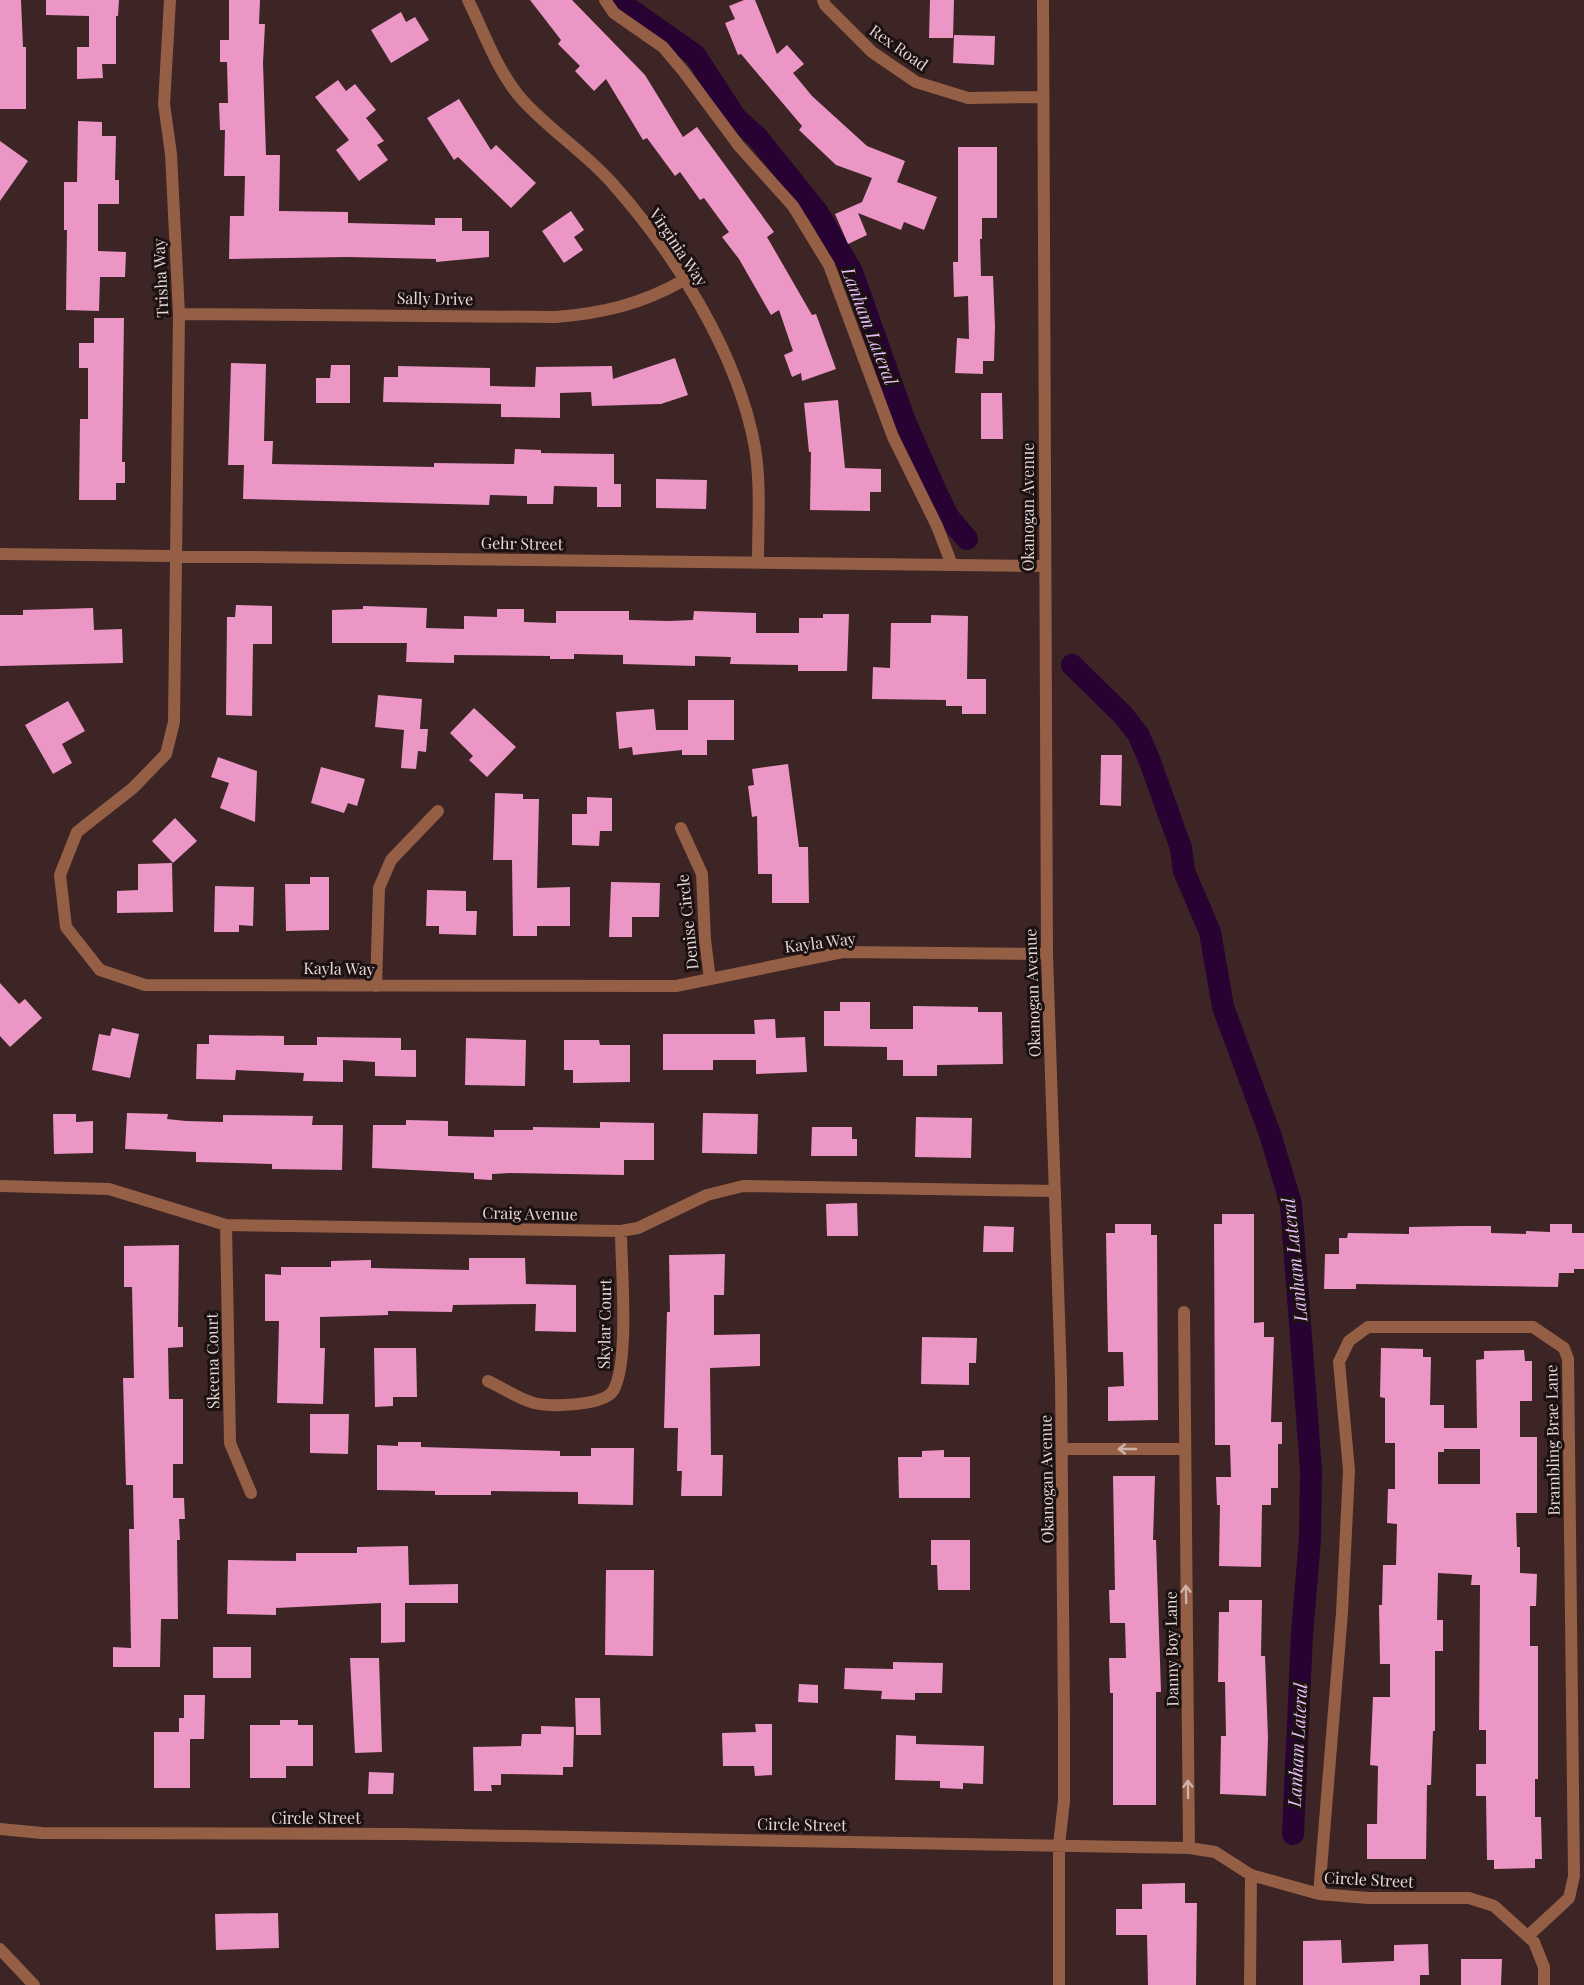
<svg xmlns="http://www.w3.org/2000/svg" width="1584" height="1985" font-family="'Playfair Display',serif">
	<style>
		.lines { fill: none; stroke-linecap: round; stroke-linejoin: round }
		.canal { stroke: #270233; stroke-width: 22 }
		.building { fill: #eb96c5; fill-rule: evenodd }
		.lane { stroke: #945f45; stroke-width: 12 }
		.street { stroke: #945f45; stroke-width: 12 }
		.oneway { stroke: #ceb2aa }
		.labels { text-anchor: middle; dominant-baseline: central; stroke-width: 6; stroke-linejoin: round; paint-order: stroke }
		.street-label { font-size: 16px; fill: #e7d6d6; stroke: #1c1111 }
		.water-label { font-size: 18px; font-style: italic; fill: #e8bff8; stroke: #1c1111 }
	</style>
	<rect width="100%" height="100%" fill="#3d2425"/>
	<g class="lines">
		<!-- canal -->
		<path class="canal" d="M623,0L628,8L695,55L736,118L757,137L818,213L852,272L904,419L937,494L949,518L967,539
			M1072,665L1123,715L1138,734L1149,759L1181,848L1184,871L1210,932L1223,1007L1270,1134L1291,1204L1311,1470L1310,1539L1302,1634L1293,1834"/>
	</g>
	<!-- building -->
	<path class="building" d="M0,0H21L23,47H26V109H0Z
		M46,0H119L118,16H116V64H102L103,78L77,79V47H89V16L46,15Z
		M229,0H260L259,24H265L263,63L266,155H280L279,211L348,212V223L435,225V218H462V231H489V257L436,262V259L348,257L229,259L230,216H244L245,176H224L225,130H220L219,103H228L227,62H220V40H229Z
		M530,0H572L645,75L683,137L697,127L774,232L767,237L812,315L816,314L836,369L802,381L801,373L792,377L784,355L793,351L779,310L771,315L739,259L722,237L729,232L704,198L700,200L680,172L675,176L647,138L643,140L606,79L594,91L575,71L580,66L558,44L561,40Z
		M744,0H755L777,54L787,45L804,64L793,73L812,96L867,146L905,161L897,182L937,197L924,230L904,222L901,230L858,213L867,235L848,244L835,214L862,202L872,178L836,165L799,130L802,126L741,54L738,55L725,23L735,19L729,6Z
		M930,0H954L953,38H929Z
		M401,12L406,22L415,17L429,40L391,63L371,30Z
		M954,35L995,36L994,65L953,63Z
		M338,80L346,91L355,84L376,110L366,118L384,141L377,145L388,160L359,181L336,150L349,140L315,97Z
		M459,99L491,150L496,145L536,183L511,208L458,157L454,160L427,118Z
		M78,121L102,122V136H116L115,180H119V204H98V251L126,252L125,277H100L99,311L66,310L67,230H64V182H77Z
		M0,141L28,161L0,201Z
		M958,147H997V218H982V239H980L981,276H993L995,326L994,361H983V374L955,373L957,338L969,339L968,296L954,297L953,262H958Z
		M571,211L584,230L574,237L583,250L564,263L542,231Z
		M94,318H124L122,462H125V483H116V500H79L80,419H88V368H79V343H94Z
		M675,358L688,395L661,404L592,406L591,392L560,393V418L501,417V404L383,402L384,377H398V366L490,368V386L535,387L536,367L612,366L613,379Z
		M231,363L266,364L264,441H273L272,464L434,467V463L514,464L515,449L541,450V453L614,454V484H621V507H597V487L554,486L553,504H527V496L490,495L489,505L243,499L244,465H228Z
		M331,365H350V403H316V378H330Z
		M981,393H1002L1003,439H981Z
		M838,400L845,468L881,469V492H870V511L810,510L811,452H809L804,403Z
		M656,479L707,480L706,509L656,508Z
		M236,605L272,606V644H253L252,716L226,715L227,617H235Z
		M363,606L427,608L426,628L464,629V616L497,617V609H524V622L556,623V611H629V620L669,621L693,620L694,611L756,613V633H799V618H823V614H849L847,671H798V665L730,664L731,657L695,656V666L623,664V655L574,654V659H550V656L454,655V663L406,662L407,643H332V610L363,609Z
		M93,608L94,630L122,629L123,663L0,666V615H23V610Z
		M931,615L968,616L967,679H986V714H962V706H946V700L872,699L873,667L890,668L891,623H931Z
		M378,695L422,699L420,729H428L426,752L418,751L416,769L401,768L404,730L375,727Z
		M688,700H734V740H707V755H682V750L633,755L632,747L619,749L616,712L654,709L656,730H688Z
		M68,701L85,731L62,744L72,763L53,774L25,725Z
		M474,708L516,747L487,777L469,760L473,756L450,733Z
		M1101,755H1122L1121,806L1100,805Z
		M218,757L257,771L255,822L220,808L229,783L211,777Z
		M788,764L799,847H808L809,903H772V874H758L757,816L752,817L748,786L754,785L752,769Z
		M321,767L365,779L357,806L348,803L344,813L311,803Z
		M495,793L523,794V799H539L537,888L570,887V926H537V936H513L512,860H493Z
		M587,797L612,798V831H600L599,846L572,845V814H587Z
		M175,818L197,841L173,863L152,841Z
		M172,863L173,912L117,913V891L138,890V864Z
		M310,877H329V930L286,931L285,884H310Z
		M611,882L660,883L659,917H632V937H609Z
		M215,886L254,887L253,926L239,925V932H214Z
		M427,890L466,891V911H477L476,935L439,934V926H426Z
		M0,983L19,1004L25,999L42,1018L10,1047L0,1036Z
		M840,1002H870V1029H913V1006L978,1007V1012H1002L1003,1064L937,1065V1076H903V1060H887V1047L824,1046V1011H840Z
		M775,1019L776,1038L805,1037L807,1072L756,1074V1060H713V1070H663V1034H755L754,1020Z
		M112,1028L139,1034L130,1078L92,1070L99,1034L110,1036Z
		M209,1035L284,1036V1045H317V1037L401,1038V1050H416V1077L375,1076V1062L343,1060V1082L303,1081L304,1073L236,1070L235,1080L196,1079L197,1044H209Z
		M466,1038L526,1040L525,1086L465,1085Z
		M564,1040H599L600,1045H630V1082L573,1083V1070H564Z
		M127,1113L168,1114L167,1119L186,1121L223,1122V1115L313,1116L312,1125H343L342,1170L272,1169V1164L196,1162V1152L125,1149Z
		M703,1113L758,1114L757,1154L702,1153Z
		M53,1114H76V1122L93,1121V1153L54,1154Z
		M916,1117L972,1118L971,1158L915,1157Z
		M406,1120L448,1121V1136L494,1137V1130H533V1127L600,1128V1122L654,1123V1160H624V1175L510,1173L492,1174V1180L474,1179V1173L372,1168L373,1125H406Z
		M812,1127H852V1139H857V1156H811Z
		M857,1203L858,1236H827L826,1204Z
		M1222,1214H1254V1323L1264,1322V1337H1274L1271,1422H1282V1444H1278V1488H1271V1505H1262L1261,1567L1219,1566L1220,1505H1217L1216,1477H1231L1230,1445H1215L1214,1224H1222Z
		M1115,1224H1151V1235H1157L1158,1420L1108,1421V1387L1124,1386L1123,1352H1108L1106,1233H1115Z
		M1550,1224H1572V1233H1584V1269H1574V1273H1559L1558,1287L1356,1284V1289H1324L1325,1254H1339V1238H1347L1348,1233L1409,1234V1227L1462,1226H1491V1233L1526,1234V1231L1550,1232Z
		M984,1226L1014,1227L1013,1252H983Z
		M179,1245L178,1327H183V1347L168,1348L169,1399H183V1464H173V1498H184L185,1519H179L180,1540H177L178,1619H161L160,1667H113V1647L131,1648L129,1529H134L133,1485H126L123,1378H134L132,1287H124V1246Z
		M725,1254L724,1295H714V1335L760,1334V1366L710,1368L711,1455H723L722,1496H681L682,1471H677L678,1428H664L667,1312H670L669,1255Z
		M469,1258H525L526,1284L576,1285V1332L535,1331L536,1304L453,1305L452,1312L388,1311V1315L320,1317V1348H325L323,1404L277,1403L279,1321H265V1274L281,1275V1267H331V1261L371,1260V1268L469,1270Z
		M922,1337L977,1338L976,1363H969V1385L921,1384Z
		M374,1348H416L417,1397H393V1406L375,1407Z
		M1381,1348L1423,1349V1357H1431L1430,1405H1444V1428H1477L1476,1360L1484,1359V1351L1524,1350L1525,1361H1532V1401H1520V1437H1537V1513H1516L1517,1547H1520V1573L1537,1574L1536,1606H1530V1646H1538V1779H1535V1817H1541L1542,1859H1535V1868L1494,1869V1860H1487L1486,1796H1476V1764H1486V1730H1479L1480,1585H1471L1472,1575L1438,1573L1437,1620H1443V1651H1435V1731H1433L1431,1785H1427L1426,1859H1367V1824H1377L1378,1766L1370,1765L1373,1697H1390V1664H1380L1379,1605H1382L1383,1565H1396L1397,1524L1387,1523L1388,1489H1395V1443H1385V1398L1380,1397ZM1444,1449H1480V1484H1438V1452H1444Z
		M310,1414H349L348,1454L310,1453Z
		M398,1442H421V1447L560,1451V1456H591V1448H634L633,1505L578,1504V1492L491,1491V1495H435V1491L377,1490V1445L398,1446Z
		M944,1450V1457H970V1498H899L898,1457H922V1451Z
		M1113,1476H1155L1153,1540H1156L1161,1692H1156V1805H1113V1693H1110L1109,1658H1126L1125,1623H1110L1109,1590H1115Z
		M931,1540H970V1590H938L937,1565H931Z
		M408,1546L409,1585L458,1584V1603H405V1642L381,1643V1603L276,1608V1615L227,1614L228,1560L296,1561V1553H357V1547Z
		M606,1570H654L653,1656L605,1655Z
		M1229,1600H1262L1261,1656H1265L1268,1738L1266,1796L1220,1794L1221,1736H1226L1225,1682H1218L1219,1612H1229Z
		M213,1647H251V1678H213Z
		M350,1658H379L382,1752L355,1753Z
		M893,1662L943,1663L942,1693H915V1700L881,1699L882,1691L844,1689L845,1668L893,1669Z
		M799,1684L818,1685V1703L798,1702Z
		M184,1695H205L204,1739H190V1788H154V1732H179V1718H184Z
		M575,1698H600L601,1735H576Z
		M280,1720H298V1725H313V1766H286V1778H250V1725H280Z
		M755,1724H772V1775L755,1776L754,1766H723L722,1733L756,1732Z
		M541,1726L574,1727L573,1767H563V1775L501,1774V1785H491L492,1791H474L473,1747L521,1746L522,1734H541Z
		M896,1735L916,1736V1744L984,1746L983,1784L963,1783V1789L940,1788V1781L895,1780Z
		M369,1772L394,1773L393,1794H368Z
		M1185,1883V1903H1197L1196,1985H1148L1147,1935H1116V1909H1142V1884Z
		M278,1913L279,1948L216,1950L215,1914Z
		M1341,1940L1342,1963L1394,1961V1945L1428,1944L1429,1975H1420V1985H1303V1941Z
		M1461,1959H1502L1501,1985H1461Z"/>
	<g class="lines">
		<!-- lane -->
		<path class="lane" d="M605,0L614,13L663,47L684,72L739,146L793,206L829,265L893,437L937,526L952,565
			M0,1949L34,1985"/>
		<!-- street -->
		<path class="street" d="M170,0L164,104L171,154L179,314L174,722L166,754L133,788L77,832L60,875L66,927L100,970L145,985L676,986L843,952L1047,954
			M468,0C484,32 496,68 519,96C546,128 584,151 612,183C675,254 738,353 755,448C761,485 758,524 758,561
			M823,0L825,5L872,52L916,82L968,98L1043,97
			M1043,0L1047,954L1061,1378L1064,1717V1801L1059,1845V1985
			M179,314L556,317C604,313 642,304 684,280
			M0,554L1043,566
			M681,828L702,874L705,940L710,979
			M376,986L379,888L391,860L438,811
			M0,1186L109,1189L226,1225L621,1231L638,1228L707,1195L743,1186L1055,1191
			M226,1225L230,1443L251,1493
			M1184,1312L1189,1848
			M488,1381C503,1388 519,1399 534,1403C551,1407 603,1406 613,1391C630,1363 621,1267 621,1231
			M1062,1449H1185
			M0,1829L42,1833L404,1834L1189,1848L1215,1852L1251,1875L1319,1894L1368,1898H1469L1494,1906L1534,1942L1544,1967V1985
			M1319,1894L1342,1613L1349,1470L1339,1362L1349,1341L1368,1327H1533L1564,1348L1568,1359L1574,1876L1569,1898L1528,1936
			M1250,1985L1251,1875"/>
	</g>
	<!-- one-way arrows -->
	<defs><path id="oneway-shaft" d="M-6 0H5M1.5-3L5.5 0L1.5 3" fill="none" stroke-width="1.6" stroke-linecap="round" stroke-linejoin="round" transform="scale(1.5)"/></defs>
	<g class="oneway">
		<use href="#oneway-shaft" transform="translate(1127 1449) rotate(-180)"/>
		<use href="#oneway-shaft" transform="translate(1186 1594) rotate(-91)"/>
		<use href="#oneway-shaft" transform="translate(1188 1789) rotate(-91)"/>
	</g>
	<g class="labels">
		<!-- street labels -->
		<g class="street-label">
			<text transform="translate(899 47) rotate(35)">Rex Road</text>
			<text transform="translate(679 247) rotate(56)">Virginia Way</text>
			<text transform="translate(160 278) rotate(-93)">Trisha Way</text>
			<text transform="translate(435 298) rotate(1)">Sally Drive</text>
			<text transform="translate(1027 507) rotate(-90)">Okanogan Avenue</text>
			<text transform="translate(522 543) rotate(1)">Gehr Street</text>
			<text transform="translate(687 922) rotate(-96)">Denise Circle</text>
			<text transform="translate(820 942) rotate(-7)">Kayla Way</text>
			<text transform="translate(339 968) rotate(1)">Kayla Way</text>
			<text transform="translate(1032 993) rotate(-92)">Okanogan Avenue</text>
			<text transform="translate(530 1213) rotate(1)">Craig Avenue</text>
			<text transform="translate(604 1324) rotate(-89)">Skylar Court</text>
			<text transform="translate(212 1361) rotate(-91)">Skeena Court</text>
			<text transform="translate(1552 1440) rotate(-91)">Brambling Brae Lane</text>
			<text transform="translate(1046 1479) rotate(-91)">Okanogan Avenue</text>
			<text transform="translate(1171 1649) rotate(-91)">Danny Boy Lane</text>
			<text x="316" y="1817">Circle Street</text>
			<text transform="translate(802 1824) rotate(1)">Circle Street</text>
			<text transform="translate(1369 1879) rotate(3)">Circle Street</text>
		</g>
		<!-- water labels -->
		<g class="water-label">
			<text transform="translate(870 326) rotate(69)">Lanham Lateral</text>
			<text transform="translate(1294 1260) rotate(-96)">Lanham Lateral</text>
			<text transform="translate(1297 1745) rotate(-87)">Lanham Lateral</text>
		</g>
	</g>
</svg>
